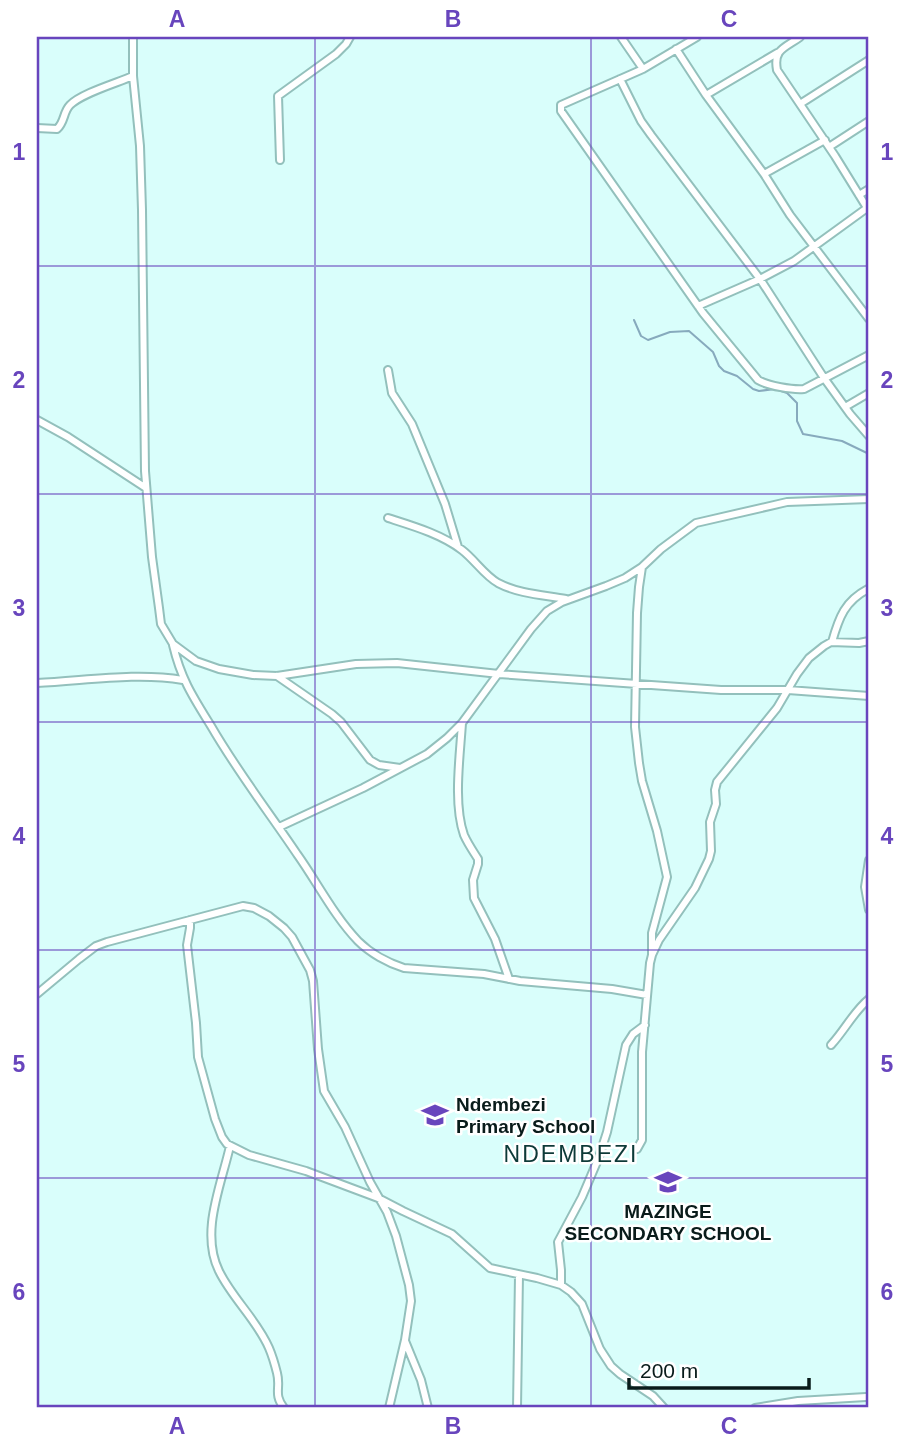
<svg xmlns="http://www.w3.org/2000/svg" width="906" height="1445" font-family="Arial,sans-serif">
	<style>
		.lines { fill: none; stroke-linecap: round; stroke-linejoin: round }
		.stream { stroke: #87aabd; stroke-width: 2 }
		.minor-casing { stroke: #93c0bc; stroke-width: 10 }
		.minor { stroke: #fff; stroke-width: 6 }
		.grid { fill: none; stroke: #6845bd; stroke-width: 2; stroke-opacity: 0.55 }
		.labels { text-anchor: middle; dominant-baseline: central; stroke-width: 5; stroke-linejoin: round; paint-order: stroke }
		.poi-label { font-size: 19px; font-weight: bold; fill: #091b1a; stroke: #fff; text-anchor: start }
		.quarter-label { font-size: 23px; letter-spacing: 2px; fill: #0d3a38; stroke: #fff }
		.neatline { fill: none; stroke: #6845bd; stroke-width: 2.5 }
		.grid-label { font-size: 23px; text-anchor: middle; font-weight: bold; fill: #6845bd }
	</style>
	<rect width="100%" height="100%" fill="#d9fefb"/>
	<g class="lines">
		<!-- stream -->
		<path class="stream" d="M634,320L641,336L648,340L670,332L689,331L713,352L719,366L724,371L737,376L753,389L759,391L775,389L787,393L797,403V421L803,434L842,441L869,454"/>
		<!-- minor casing -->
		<g class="minor-casing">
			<path id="minor" d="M133,37V76L140,146L142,210L145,471L152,557L159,608L161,624L173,644L196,661L219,669L253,675L277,676L356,664L397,663L499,674L721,690H788L869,696
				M621,37L643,69
				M697,37L643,69L561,105V111L703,313L758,380C768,386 793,390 804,389L869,355
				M800,37C785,48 773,49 777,70L835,156L869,211
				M676,49L706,95L764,174L790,215L869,319
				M620,79L641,121L651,135L760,279L824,378L850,414L869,436
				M706,95L777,53
				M800,104L869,60
				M37,128L57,129C65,122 63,112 70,105C82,93 117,83 133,76
				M829,147L869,121
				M280,160L278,96L336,54L346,44L350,37
				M764,174L825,140
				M859,195L869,189
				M698,306L760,279L794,261L867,208
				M388,370L392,393L412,424L445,504L458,547
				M845,407L869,393
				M37,420L68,437L146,488
				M388,518C413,526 441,534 462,550C475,560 484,575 498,583C519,594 543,595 566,599
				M642,567L639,587L637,613L635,727L639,763L642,781L657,831L667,877L652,933V954
				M832,642C839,617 845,601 868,589
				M173,645C181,679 193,697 211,726C237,771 268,811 297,854C317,882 334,916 358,941C370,953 388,963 404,968L484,974L520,981L612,989L647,995
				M277,676L332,714L341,722L370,760L379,765L400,768
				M37,683C85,681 135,672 183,680
				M462,723C460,756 453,804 464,835C468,844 473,851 478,859V864L473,880L474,898L495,939L509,979
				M279,827L363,788L427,754L447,738L462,723L531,629L547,611L562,602L606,586L625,578L642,567L661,549L696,523L787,502L869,499
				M869,860L865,887L869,910
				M190,920V928L187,945L196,1023L198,1057L215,1119L222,1137L227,1144L249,1155L306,1171L378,1198L403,1211L452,1234L490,1268L537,1278L561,1285L571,1292L582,1304L600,1349L611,1366L620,1374L653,1396L664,1408
				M37,994L79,959L96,946L107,942L243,906L254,908L269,916L284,928L292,937L310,970L313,981L318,1049L324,1091L345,1127L370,1182L387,1212L396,1236L409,1285L411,1301L405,1340L389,1408
				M831,1045C845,1030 854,1011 869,999
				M230,1146C221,1186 200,1232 219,1271C232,1298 257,1320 269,1348C272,1355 275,1365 277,1373C281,1388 273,1394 284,1408
				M637,1149L642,1140V1052L650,963L652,955L659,940L695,888L709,859L711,851L710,822L716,804L715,790L717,782L777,708L797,674L809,658L824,646L831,642L859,643L869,641
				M561,1285V1270L558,1242L582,1197L599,1157L607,1132L626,1045L633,1034L645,1025
				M405,1341L421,1380L428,1408
				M517,1408L519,1275
				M755,1408L798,1401L866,1397"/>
		</g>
		<!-- minor -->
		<use href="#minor" class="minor"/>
	</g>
	<!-- grid -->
	<path class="grid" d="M315,37V1408M591,37V1408M37,266H869M37,494H869M37,722H869M37,950H869M37,1178H869"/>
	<!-- icons -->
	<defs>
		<g id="school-bare" transform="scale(2.1)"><path d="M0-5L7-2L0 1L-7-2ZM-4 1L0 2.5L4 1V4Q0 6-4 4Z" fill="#6845bd" stroke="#fff" stroke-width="2.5" paint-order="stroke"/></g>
	</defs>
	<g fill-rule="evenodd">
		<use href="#school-bare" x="435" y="1115"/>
		<use href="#school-bare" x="668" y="1182"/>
	</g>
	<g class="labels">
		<!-- poi labels -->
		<g class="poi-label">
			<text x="456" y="1104">Ndembezi<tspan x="456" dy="22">Primary School</tspan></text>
			<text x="668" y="1211" text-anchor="middle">MAZINGE<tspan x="668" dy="22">SECONDARY SCHOOL</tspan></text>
		</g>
		<!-- quarter labels -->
		<g class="quarter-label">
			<text x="571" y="1154">NDEMBEZI</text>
		</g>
	</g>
	<!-- border -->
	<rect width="906" height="1445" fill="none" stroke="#ffffff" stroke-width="77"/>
	<!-- scale -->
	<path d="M629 1378v10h180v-10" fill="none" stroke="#091b1a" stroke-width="3.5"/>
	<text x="640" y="1378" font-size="21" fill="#091b1a" stroke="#ffffff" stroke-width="5" paint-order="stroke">200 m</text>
	<rect x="38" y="38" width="829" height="1368" class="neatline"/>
	<g class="grid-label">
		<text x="177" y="27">A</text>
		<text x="453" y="27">B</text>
		<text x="729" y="27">C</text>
		<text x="19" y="160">1</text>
		<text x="887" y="160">1</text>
		<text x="19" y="388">2</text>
		<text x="887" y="388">2</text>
		<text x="19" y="616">3</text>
		<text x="887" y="616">3</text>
		<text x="19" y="844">4</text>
		<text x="887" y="844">4</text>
		<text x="19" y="1072">5</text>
		<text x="887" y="1072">5</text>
		<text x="19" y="1300">6</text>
		<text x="887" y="1300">6</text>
		<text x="177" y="1434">A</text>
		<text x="453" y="1434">B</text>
		<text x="729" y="1434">C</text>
	</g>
</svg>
